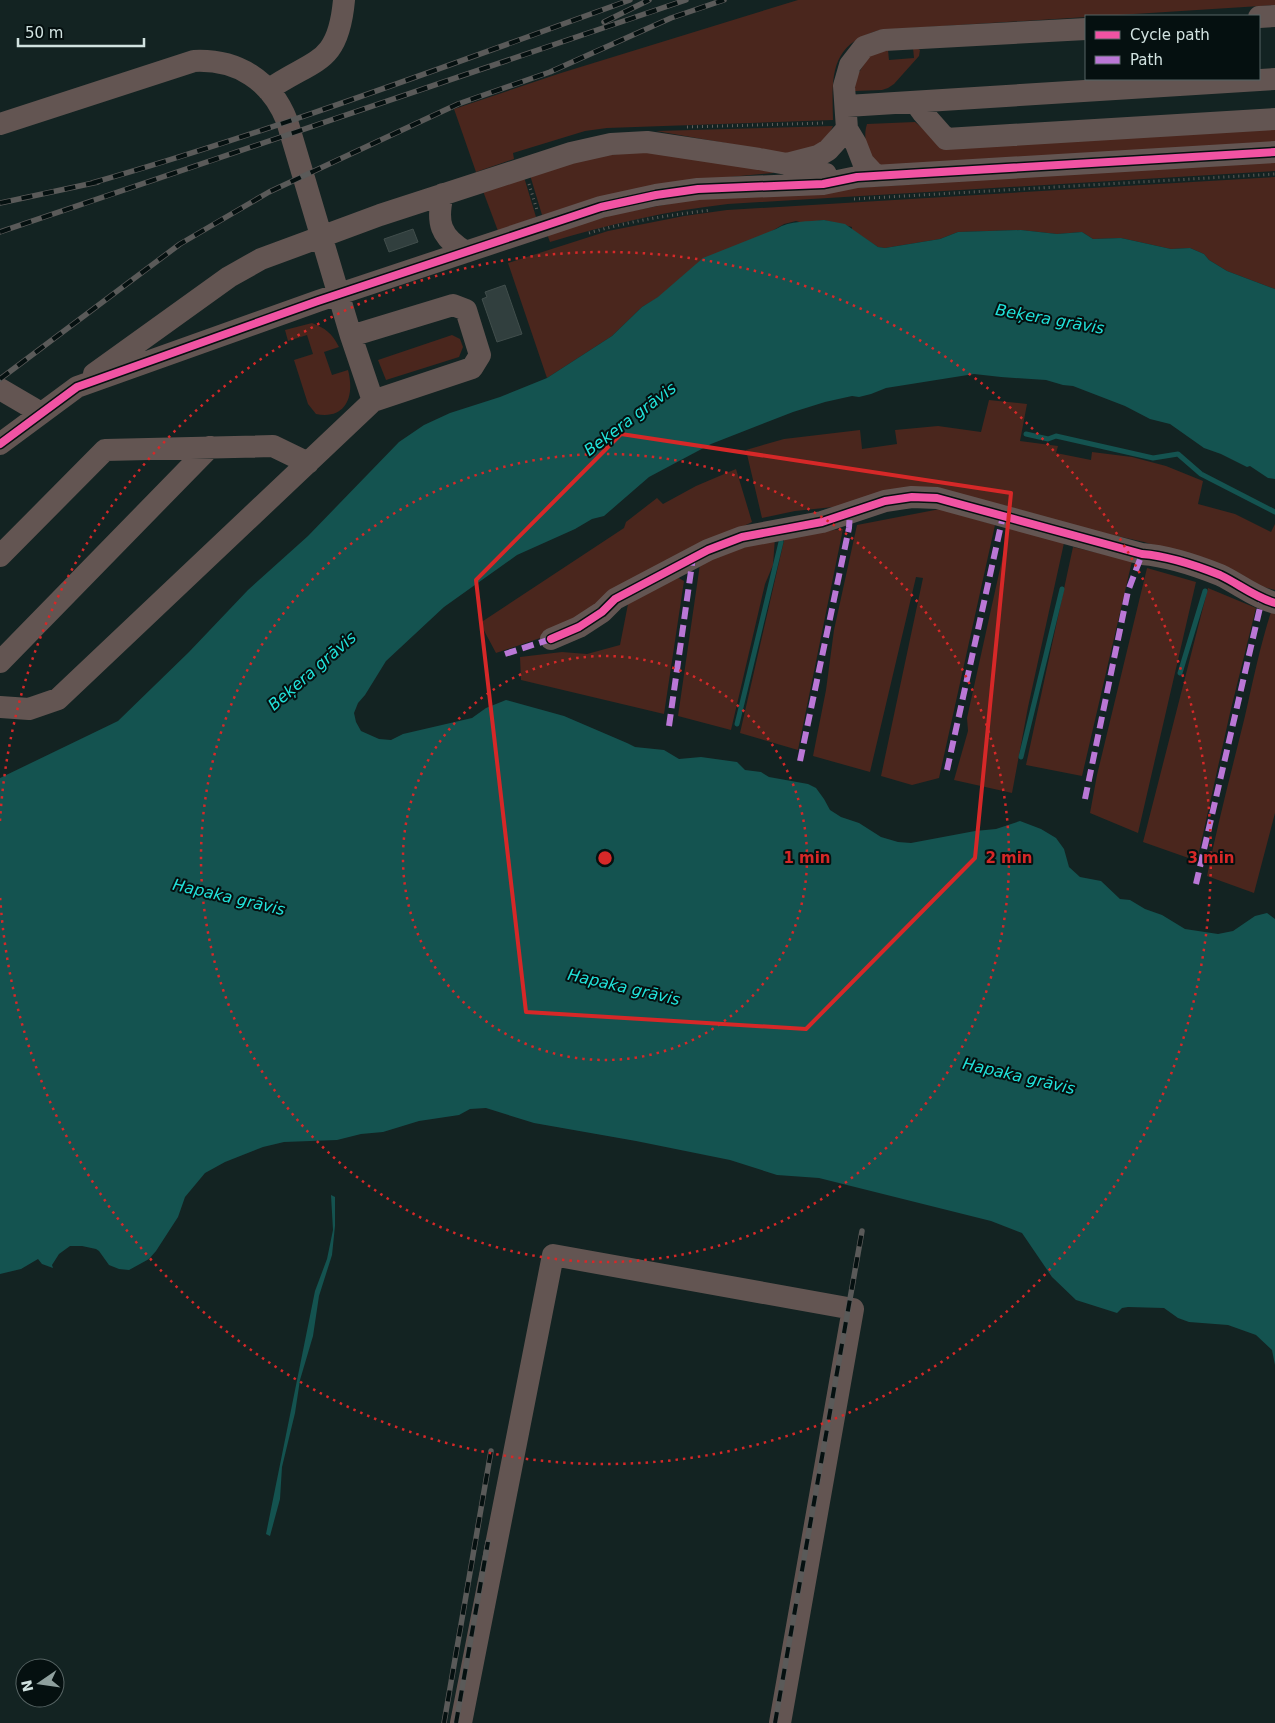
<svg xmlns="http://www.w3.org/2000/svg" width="1275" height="1723" font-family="'DejaVu Sans',sans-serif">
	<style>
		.green { fill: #4a261d }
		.water { fill: #145350 }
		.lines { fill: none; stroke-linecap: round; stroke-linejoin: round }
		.stream { stroke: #145350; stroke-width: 5 }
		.building { fill: #313f3e; stroke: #414e4c }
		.path { stroke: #615d5a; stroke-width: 3; stroke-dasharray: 1 4; stroke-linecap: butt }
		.minor { stroke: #635552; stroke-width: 22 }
		.rail-casing { stroke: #5a5a59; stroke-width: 5.5 }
		.rail { stroke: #051010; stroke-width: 4; stroke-dasharray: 11; stroke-linecap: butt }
		.quiet { stroke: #ba77d6; stroke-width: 6; stroke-dasharray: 12 6; stroke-linecap: butt }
		.cycleway-casing { stroke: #051010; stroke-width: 11 }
		.cycleway { stroke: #f153a3; stroke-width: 8 }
		.marked { fill: none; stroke: #d62828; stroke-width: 4; stroke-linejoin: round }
		.ring { fill: none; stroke: #d62828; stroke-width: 2.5; stroke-dasharray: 2.5 5 }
		.labels { text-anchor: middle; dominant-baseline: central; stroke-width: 4; stroke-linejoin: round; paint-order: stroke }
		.water-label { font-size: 16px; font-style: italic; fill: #21e2da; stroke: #051010 }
		.centre { fill: #d62828; stroke: #051010; stroke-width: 2.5 }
		.ring-label { font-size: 15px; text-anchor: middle; font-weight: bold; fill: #d62828; stroke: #051010; stroke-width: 4; stroke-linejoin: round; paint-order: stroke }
	</style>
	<rect width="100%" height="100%" fill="#132322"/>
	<!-- green -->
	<path class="green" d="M798,0H1275V5L880,30C829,44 832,76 833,120L607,128L585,131L513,153L514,159L476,172L454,109L561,73Z
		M913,48H917L920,50L919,56L894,84L888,88L882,90L855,91V79L869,56L888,50L889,60L914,58Z
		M915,122L944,146L1275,126V143L884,166C868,161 862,139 867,124Z
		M833,126L826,140L801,153H783L656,131Z
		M642,151L774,171L773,173L687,181L542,215L530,175L586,158Z
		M1275,161V171L728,204C667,211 609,224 550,242L547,234L616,214L700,198Z
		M524,177L536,217L498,231L483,191Z
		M1275,177V289L1227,271L1209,260L1204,254L1190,248L1171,249L1121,238L1093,239L1082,232L1057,234L1021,230L958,232L940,239L885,248L878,247L852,230V227L824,220L803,223L796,221L784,224L642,307L612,336L547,378L508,263L608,231L684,216L727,210Z
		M312,323C325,328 332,333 339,347L324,352L332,375L348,370C355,396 346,420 316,414L308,404L294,360L313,354L307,335L288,341L285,330Z
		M452,335L460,339L463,347L459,357L386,380L378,360Z
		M989,400L1027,404L1020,441L1058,446L1056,453L1091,460L1092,452L1132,457L1166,466L1203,481L1198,504L1235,514L1271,532L1275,524V590L1252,584L1180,553L1144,542L1090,530L1003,505L833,507L795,511L762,518L746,450L784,439L860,430L862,449L897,444L895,430L938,426L981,432Z
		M736,469L752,522L689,553L558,632L496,653L480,623L624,528L626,522L657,498L663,504L696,486Z
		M940,509L995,525L939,778L912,785L881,776L923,578L916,577L870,772L813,756L826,690L834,630L857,525Z
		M1009,528L1064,543L1028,707L1012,793L954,780L968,731L967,718Z
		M843,529L798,750L740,733L785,536Z
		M775,538L773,565L765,584L731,730L678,716L700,564L740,546Z
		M1073,547L1132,561L1082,776L1026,765Z
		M1147,568L1196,582L1138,833L1090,813L1097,775Z
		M675,576L684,581L664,714L521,680L520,657L562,652L587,654L620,645L628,604Z
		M1208,588L1256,608L1230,713L1197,861L1143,842Z
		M1271,612L1275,613V813L1254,893L1207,876C1218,822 1232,769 1245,716C1253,681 1260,646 1271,612Z"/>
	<!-- water -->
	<path class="water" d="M824,220L845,224L878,247L885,248L940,239L958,232L1021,230L1057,234L1082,232L1093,239L1121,238L1171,249L1190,248L1204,254L1209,260L1227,271L1275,289V479L1268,478L1250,466L1247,467L1221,454L1204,448L1170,424L1150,419L1125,406L1073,386L1063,385L1046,380L1001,377L974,374L886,388L871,394L859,397L852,396L825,402L793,412L711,444L649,477L604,516L592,519L575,529L517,555L444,607L386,661L365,695L358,703L354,713L356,722L361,731L379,739L391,740L403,734L472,718L486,708L506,700L564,716L627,743L635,747L664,750L679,759L701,757L737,762L745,770L761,772L769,777L808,784L816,788L824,799L830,810L841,817L859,823L881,837L898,842L911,843L975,831L996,829L1020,821L1041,829L1056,838L1064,849L1069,867L1080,877L1101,881L1120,899L1130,900L1145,909L1162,915L1185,929L1218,934L1233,931L1255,916L1267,913L1275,919V1365L1272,1350L1256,1335L1228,1325L1189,1322L1178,1318L1164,1308L1128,1307L1122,1308L1117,1313L1076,1300L1052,1277L1022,1233L991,1221L819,1178L777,1175L730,1160L636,1141L534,1123L486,1108L470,1109L459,1115L419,1121L383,1132L361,1134L337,1140L284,1142L263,1147L225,1162L205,1173L185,1197L178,1217L156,1251L149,1259L129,1270L119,1269L109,1265L99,1251L96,1249L82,1246H70L59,1254L52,1265L53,1268L42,1264L38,1259L21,1269L0,1274V778L118,721L189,652L248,590L308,536L399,442L424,425L450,413L500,397L547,378L612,336L642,307L658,297L703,258L776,229C791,220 807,222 824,220Z
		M331,1195L335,1197V1226L332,1255L319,1296L313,1336L300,1380L295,1413L282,1467L280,1499L270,1536L266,1534L315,1291L327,1259L333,1230Z"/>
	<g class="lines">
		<!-- stream -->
		<path class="stream" d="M1026,434L1048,439L1056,436L1153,458L1178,454L1201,474L1275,512
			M1180,673L1205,591
			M737,724L781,542
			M1021,757L1062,589"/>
	</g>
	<!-- building -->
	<path class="building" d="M413,229L418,242L389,252L384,239Z
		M505,285L522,334L497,342L482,299L487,297L485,292Z"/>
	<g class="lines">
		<!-- path -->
		<path class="path" d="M687,127L825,123
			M529,184L537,210
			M854,199L1275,174
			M589,233C629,221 670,215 711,210"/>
		<!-- minor -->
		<path class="minor" d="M1259,17L1275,16
			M268,90C314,58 338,66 344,0
			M915,102L923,113L946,139L1275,119
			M847,106L1275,79
			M0,124L194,61C237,59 271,80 287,121L351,336L373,401L58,699L29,709L0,707
			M787,164L818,156L828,150L847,129
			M876,176L863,162L856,144L847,129L844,86L850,65L864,47L884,40L1086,29
			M443,194C436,222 440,237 466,252
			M351,336L453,305L466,310L480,355L472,368L373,401
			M94,374L229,277L261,259L380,215L571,153L611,144L647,142L759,159L787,164L800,171L826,174
			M0,389L41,413
			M0,444L77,387L318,301L601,207L656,195L698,189L823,184L857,177L1275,152
			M0,556L105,450L273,446L308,463
			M551,639L579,627L602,612L615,599L708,550L742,537L822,522L885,501L912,497L937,498L1142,554C1168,556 1195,565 1220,575C1239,584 1254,597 1275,603
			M0,662L210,447
			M461,1723L553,1255L853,1309L780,1723"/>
		<!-- rail casing -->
		<g class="rail-casing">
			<path id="rail" d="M604,22L649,0
				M92,183C274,131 451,64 630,0
				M0,203L98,182
				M0,232L686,0
				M0,379L180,244L269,192L458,104L550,72L671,18L724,0
				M444,1723L491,1451
				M456,1723L488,1542
				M775,1723L862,1231"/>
		</g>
		<!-- rail -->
		<use href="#rail" class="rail"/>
		<!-- quiet -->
		<path class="quiet" d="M505,654L551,639
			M669,726L693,557
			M800,761L849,528L850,512
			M947,770L1003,516
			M1085,799L1128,591L1142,554
			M1196,884L1262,599"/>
		<!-- cycleway casing -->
		<g class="cycleway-casing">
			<path id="cycleway" d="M0,444L77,387L318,301L601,207L656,195L698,189L823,184L857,177L1275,152
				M551,639L579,627L602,612L615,599L708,550L742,537L822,522L885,501L912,497L937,498L1142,554C1168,556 1195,565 1220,575C1239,584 1254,597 1275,603"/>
		</g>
		<!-- cycleway -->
		<use href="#cycleway" class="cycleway"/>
	</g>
	<!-- marked area -->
	<path class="marked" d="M621,434L1011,493L975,858L806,1029L526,1012L476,580Z"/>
	<!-- distance rings -->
	<g class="ring">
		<circle cx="605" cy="858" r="202"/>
		<circle cx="605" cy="858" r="404"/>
		<path d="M0 821A606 606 0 1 1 0 895"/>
	</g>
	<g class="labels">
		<!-- water labels -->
		<g class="water-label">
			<text transform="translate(1050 319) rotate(10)">Beķera grāvis</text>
			<text transform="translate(630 419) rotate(-37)">Beķera grāvis</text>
			<text transform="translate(312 671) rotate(-41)">Beķera grāvis</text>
			<text transform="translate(229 897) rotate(13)">Hapaka grāvis</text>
			<text transform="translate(624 987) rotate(13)">Hapaka grāvis</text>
			<text transform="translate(1019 1076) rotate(13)">Hapaka grāvis</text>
		</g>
	</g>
	<circle cx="605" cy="858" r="8" class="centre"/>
	<g class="ring-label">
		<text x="807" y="863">1 min</text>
		<text x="1009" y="863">2 min</text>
		<text x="1211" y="863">3 min</text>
	</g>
	<!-- legend -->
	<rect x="1085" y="15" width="175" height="65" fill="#051010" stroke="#576464"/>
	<rect x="1095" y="31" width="25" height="8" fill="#f153a3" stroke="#576464"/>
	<text x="1130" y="40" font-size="15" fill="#d2e3e1">Cycle path</text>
	<rect x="1095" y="56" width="25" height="8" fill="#ba77d6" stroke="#576464"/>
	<text x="1130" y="65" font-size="15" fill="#d2e3e1">Path</text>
	<!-- north arrow -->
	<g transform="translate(40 1683) rotate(257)"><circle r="24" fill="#051010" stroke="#576464"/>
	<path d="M0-4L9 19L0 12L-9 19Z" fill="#8fa09e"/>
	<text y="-8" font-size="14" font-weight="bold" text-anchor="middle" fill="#d2e3e1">N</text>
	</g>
	<!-- scale -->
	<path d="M18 38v8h126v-8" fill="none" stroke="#d2e3e1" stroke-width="2.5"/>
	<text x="25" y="38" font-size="15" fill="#d2e3e1" stroke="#051010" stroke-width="4" paint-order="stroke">50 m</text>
</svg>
